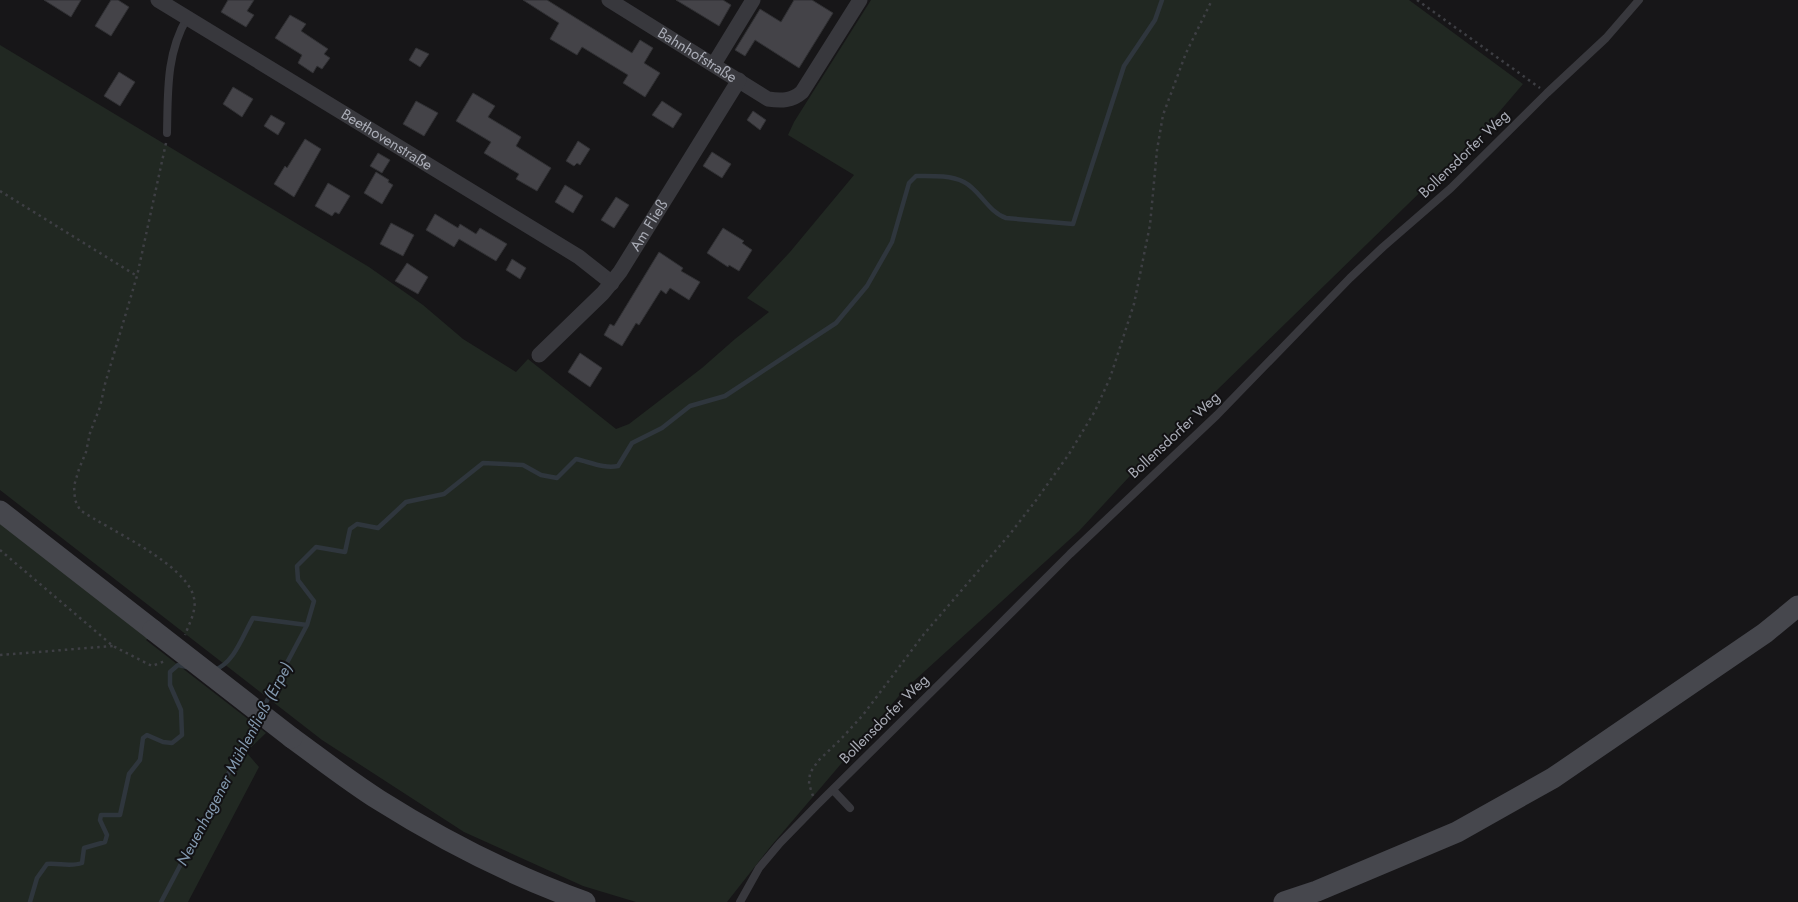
<svg xmlns="http://www.w3.org/2000/svg" width="1798" height="902" font-family="Jost,sans-serif">
	<style>
		.green { fill: #212822 }
		.lines { fill: none; stroke-linecap: round; stroke-linejoin: round }
		.stream { stroke: #2f363d; stroke-width: 4.5 }
		.building { fill: #444348; stroke: #313134 }
		.path { stroke: #3e3f44; stroke-width: 2.5; stroke-dasharray: 2.5 4; stroke-linecap: butt }
		.service { stroke: #38383d; stroke-width: 8 }
		.minor { stroke: #38383d; stroke-width: 15 }
		.secondary { stroke: #46474d; stroke-width: 21 }
		.secondary-bridge { stroke: #46474d; stroke-width: 21 }
		.labels { text-anchor: middle; dominant-baseline: central; stroke-width: 4; stroke-linejoin: round; paint-order: stroke }
		.street-label { font-size: 15px; fill: #aaadb7; stroke: #121113 }
		.water-label { font-size: 16px; font-style: italic; fill: #8399af; stroke: #121113 }
	</style>
	<rect width="100%" height="100%" fill="#171618"/>
	<!-- green -->
	<path class="green" d="M871,0H1409L1523,84L1482,132L1141,464L1079,531L904,690L771,846L727,902H636L583,886L464,832L322,740L0,490V45L369,267L423,305L463,339L516,372L528,359L616,429L629,424L702,368L735,339L769,312L747,298L790,252L854,175L788,135L794,122Z
		M0,522L148,638L146,640L266,733L246,752L259,767L188,902H0Z"/>
	<g class="lines">
		<!-- stream -->
		<path class="stream" d="M214,670C234,664 243,635 253,618L307,625L314,601L298,580L297,566L316,547L345,552L350,529L357,524L378,528L406,502L444,494L483,463L523,465L541,475L557,478L576,459C590,462 604,469 618,466L632,443L662,428L690,406L725,396L836,323L867,286L892,242L909,183L916,176C931,176 950,175 964,182C980,190 988,212 1006,218L1073,224L1124,66L1155,20L1162,0
			M263,708L307,625
			M30,902L37,878L47,864C59,863 71,867 82,863L84,848L105,842L107,835L100,820L101,815H120L129,774L140,760L143,738L147,735L163,742L172,743L182,735L181,710L170,685V672L178,665L187,667
			M161,902L257,719"/>
	</g>
	<!-- building -->
	<path class="building" d="M44,0H81L71,17Z
		M111,0H118L129,7L111,36L95,26Z
		M228,0H254L247,11L254,15L246,27L221,12Z
		M523,0H547L632,53L640,40L653,48L644,63L660,73L645,97L623,83L628,75L582,47L577,55L550,39L559,23Z
		M676,0H723L731,5L719,26Z
		M794,0H812L833,13L799,68L755,40L745,56L735,50L760,9L781,22Z
		M290,15L306,24L301,31L328,49L324,54L330,58L322,69L317,66L313,73L298,63L302,55L275,38Z
		M416,48L429,54L420,67L409,60Z
		M119,72L135,82L120,106L104,96Z
		M233,87L253,99L242,117L223,104Z
		M473,93L495,106L488,117L521,137L516,146L551,168L537,191L516,179L519,174L484,153L491,142L456,121Z
		M416,101L438,113L424,136L403,124Z
		M662,101L682,114L673,128L652,115Z
		M753,111L766,120L760,130L747,120Z
		M271,115L285,123L278,135L264,126Z
		M305,139L321,149L294,197L274,184L285,166L287,168Z
		M578,141L590,149L580,165L577,163L574,166L566,161Z
		M712,152L731,164L722,178L703,166Z
		M378,153L390,160L382,173L370,166Z
		M376,172L389,180L388,182L393,185L382,204L364,193Z
		M328,183L350,196L339,214L335,212L332,216L315,206Z
		M565,185L583,196L573,213L555,202Z
		M616,197L629,205L614,228L601,220Z
		M435,214L458,228L460,224L476,234L480,228L507,244L496,261L459,239L454,247L426,230Z
		M391,223L414,235L403,256L380,244Z
		M723,228L744,241L742,243L752,250L739,271L729,265L728,267L707,253Z
		M659,252L683,268L681,271L700,282L689,300L670,288L666,294L661,290L639,325L636,323L622,346L604,335L610,324L614,326Z
		M512,259L526,268L520,279L506,270Z
		M407,263L428,277L418,294L395,281Z
		M580,353L602,368L590,387L568,372Z"/>
	<g class="lines">
		<!-- path -->
		<path class="path" d="M1417,0L1540,88
			M166,143L137,276L105,384L100,407L90,433L86,452L79,469L74,486L75,500L80,510C109,530 187,564 194,598C197,610 189,624 185,635
			M0,191L137,276
			M0,550L113,646L152,666L165,661
			M0,655L113,646
			M813,796L809,784L810,773L818,761L840,740L863,715L924,634L1010,534L1037,499L1069,454L1095,411L1110,378L1134,304L1150,225L1157,150L1163,115L1186,53L1212,0"/>
		<!-- service -->
		<path class="service" d="M167,133C168,92 166,54 187,18
			M833,790L850,808
			M740,902L759,868L780,843L817,805L990,634L1070,554L1217,415L1350,278L1383,247L1451,188L1547,93L1606,38L1639,0"/>
		<!-- minor -->
		<g class="minor">
			<path id="s1" d="M158,0L579,257L612,283"/>
			<path id="s2" d="M609,0L768,99C781,101 792,101 802,92L860,0"/>
			<path d="M714,64L753,0"/>
			<path id="s3" d="M539,355L603,293L620,272L739,80"/>
		</g>
		<!-- secondary -->
		<path class="secondary" d="M0,511L153,630
			M292,738C321,759 349,781 379,800C444,841 513,876 585,902
			M1284,902L1317,891L1457,832L1553,778L1765,633L1798,606"/>
		<!-- secondary-bridge -->
		<path class="secondary-bridge" d="M153,630L292,738"/>
	</g>
	<g class="labels">
		<!-- street labels -->
		<g class="street-label">
			<text stroke="none"><textPath href="#s2" startOffset="104">Bahnhofstraße</textPath></text>
			<text stroke="none"><textPath href="#s1" startOffset="268">Beethovenstraße</textPath></text>
			<text transform="translate(1464 154) rotate(-44)">Bollensdorfer Weg</text>
			<text stroke="none"><textPath href="#s3" startOffset="171">Am Fließ</textPath></text>
			<text transform="translate(1174 435) rotate(-43)">Bollensdorfer Weg</text>
			<text transform="translate(884 719) rotate(-45)">Bollensdorfer Weg</text>
		</g>
		<!-- water labels -->
		<g class="water-label">
			<text transform="translate(234 764) rotate(-62)">Neuenhagener Mühlenfließ (Erpe)</text>
		</g>
	</g>
</svg>
